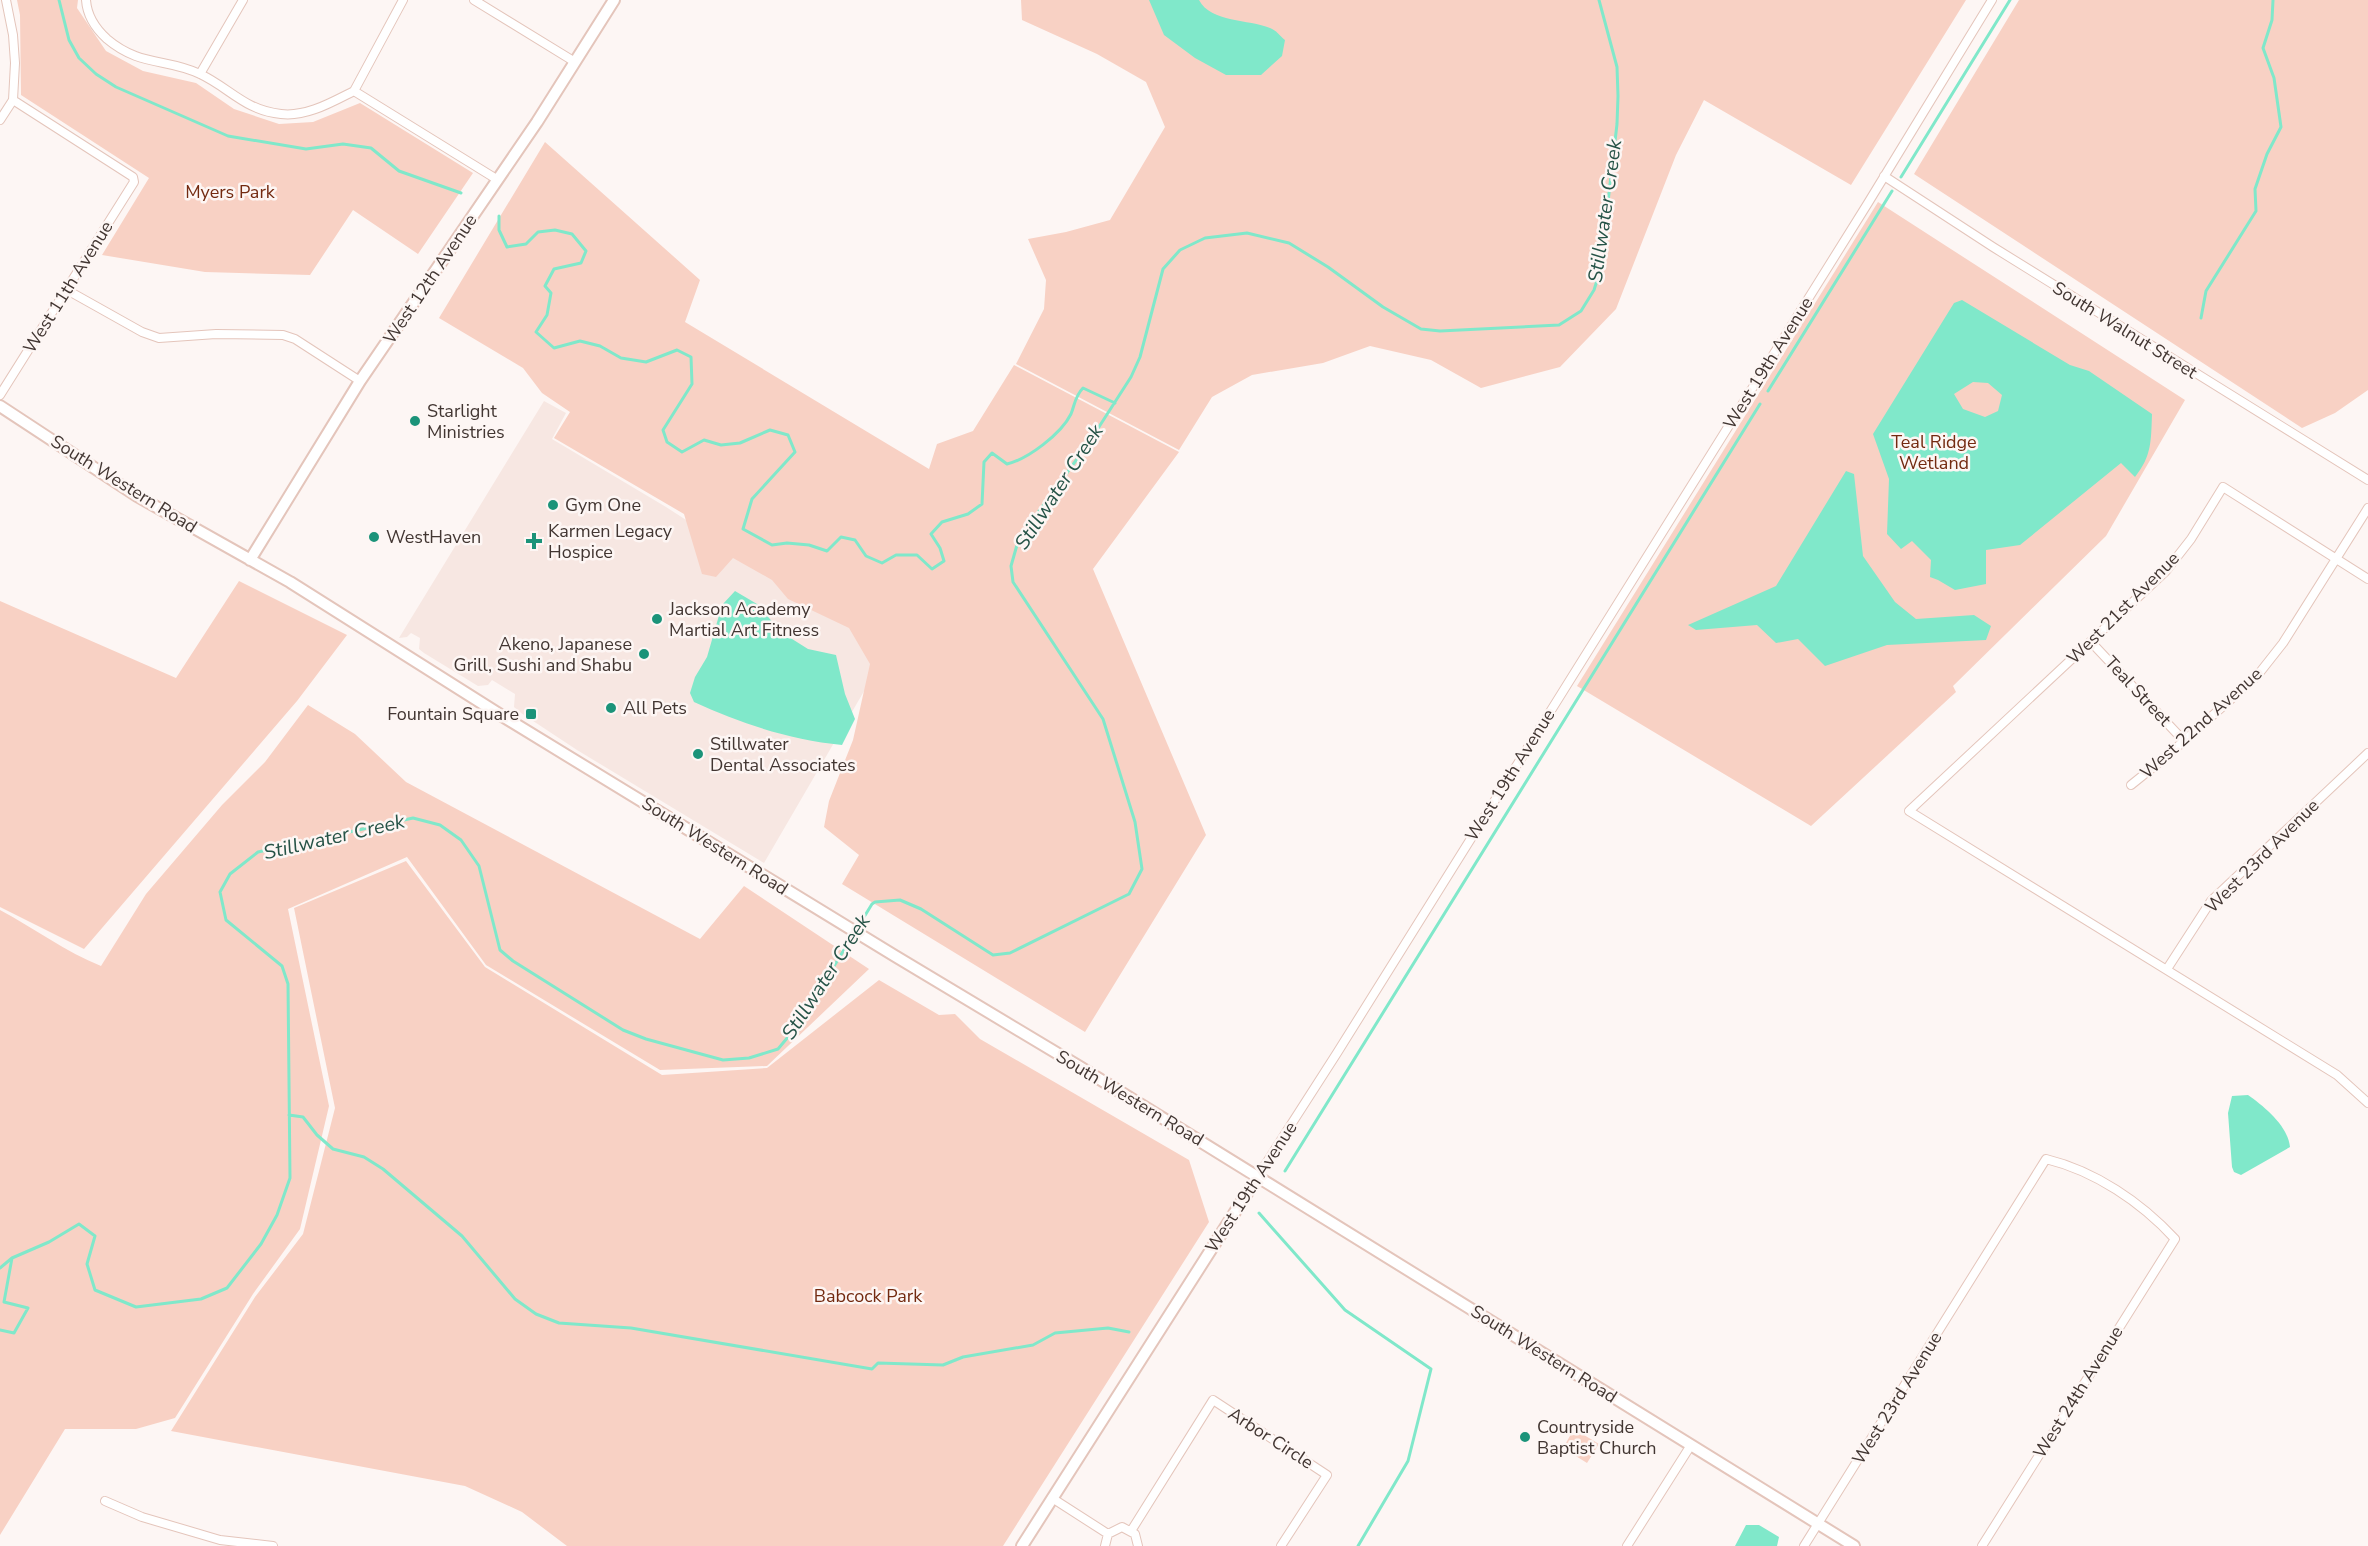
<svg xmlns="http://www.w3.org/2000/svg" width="2368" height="1546" font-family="'Nunito Sans',sans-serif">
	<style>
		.built { fill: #f7e7e2 }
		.green { fill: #f8d1c4 }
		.water { fill: #80e8ca; fill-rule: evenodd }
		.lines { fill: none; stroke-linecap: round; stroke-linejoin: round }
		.stream { stroke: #80e8ca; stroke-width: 3 }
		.street-casing { stroke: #e4c5bb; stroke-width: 10 }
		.secondary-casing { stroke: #e4c5bb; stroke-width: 14 }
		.street { stroke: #fff; stroke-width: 8 }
		.secondary { stroke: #fff; stroke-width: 10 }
		.poi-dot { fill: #1b9379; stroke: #fdf6f4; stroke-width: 2 }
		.labels { text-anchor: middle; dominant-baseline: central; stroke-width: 5; stroke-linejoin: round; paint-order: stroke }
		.park-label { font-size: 18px; fill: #732a10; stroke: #fdf6f4 }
		.street-label { font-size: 18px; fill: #423632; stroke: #fdf6f4 }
		.poi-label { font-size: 18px; fill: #423632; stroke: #fdf6f4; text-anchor: start }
		.water-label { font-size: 20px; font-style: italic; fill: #265347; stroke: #fdf6f4 }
	</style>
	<rect width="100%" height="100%" fill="#fdf6f4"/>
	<!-- built -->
	<path class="built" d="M544,401L566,413L552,439L666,507L888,650L764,863L577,750L518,711L514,707L515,694L492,680L488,685L478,686L424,653L419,649L420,638L411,633L407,637L399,638Z"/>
	<!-- green -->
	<path class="green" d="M17,0H78L77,8L106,51L143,71L196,83L234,109L279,124L313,122L360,103L473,173L418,254L353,210L310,275L205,272L102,255L149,178L21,95L20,15Z
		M1021,0H1966L1851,185L1704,100L1676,155L1616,309L1560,367L1481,388L1431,360L1370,346L1323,363L1252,375L1212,397L1179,450L1016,364L1044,309L1046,280L1028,239L1066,232L1110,220L1165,127L1146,82L1097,54L1022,20Z
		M2019,0H2368V390L2335,413L2302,428L1914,174Z
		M545,142L700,280L685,322L929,469L937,444L973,431L1014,365L1179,452L1093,569L1206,835L1085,1032L842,884L859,855L824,827L829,801L853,740L870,664L849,628L788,599L772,580L733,558L716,577L702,574L684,514L554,438L570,412L542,393L523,368L439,318Z
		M1878,202L2185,400L2106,536L1953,686L1956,692L1811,826L1577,686Z
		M239,581L347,635L297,701L84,949L0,907V601L176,678Z
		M308,705L355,734L406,782L700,939L744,886L869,969L767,1066L660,1070L486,965L407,857L288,909L329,1106L300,1229L253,1294L175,1418L136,1429H65L0,1535V910C34,928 66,952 101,966L146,894L222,805L265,762Z
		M406,861L485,967L662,1075L767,1068L879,980L939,1015L955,1014L980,1039L1189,1160L1209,1222L1003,1546H567L522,1512L465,1486L171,1431L255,1297L303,1234L335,1108L294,908Z
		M1574,1429L1599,1444L1587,1463L1563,1448Z"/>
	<!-- water -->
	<path class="water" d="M1149,0H1199C1211,23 1249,19 1270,28C1276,30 1280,36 1285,40L1282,56L1261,75H1226L1195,58L1164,35Z
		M1962,300L2070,365L2089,371L2152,414C2151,440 2152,456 2135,477L2121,463L2020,545L1986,550V584L1955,590L1938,580L1930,577L1931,560L1912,541L1901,549L1887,534L1889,479L1873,434L1954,303ZM1973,382L1988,383L2002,395L1998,411L1985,417L1963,409L1954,394Z
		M1846,471L1854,474L1863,556L1895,602L1916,619L1974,615L1991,626L1986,640L1887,645L1825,666L1798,639L1776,643L1757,625L1696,630L1688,625L1776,586Z
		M735,591L757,604L781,632L808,649L836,655L845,694L855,719L842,745C790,740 742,724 694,702L690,693L695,677L707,657L722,605Z
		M2248,1095C2265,1107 2288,1126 2290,1147L2241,1175L2234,1172L2232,1167L2228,1113L2232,1096Z
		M1746,1525H1759L1779,1537L1777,1546H1735Z"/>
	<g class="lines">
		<!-- stream -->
		<path class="stream" d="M59,0L69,40L79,58L96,74L116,87L228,136L306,149L343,144L371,148L399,171L461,193
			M1901,177L2010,0
			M499,216V230L507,247L526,244L538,232L555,230L572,234L586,251L581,263L554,269L545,286L551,293L547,315L536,332L554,348L580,341L600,346L621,358L646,362L677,350L691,357L692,384L663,430L667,442L682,452L704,440L721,445L740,443L770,430L788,435L795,452L752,499L743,529L772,545L787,543L809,545L827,551L841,537L855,540L866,556L882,563L896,555H917L932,569L944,561L940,548L931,534L942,522L968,514L982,504L984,462L992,453L1007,464C1028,459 1061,434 1071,414C1075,404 1075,396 1083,388L1115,403
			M2201,318L2206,291L2256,211L2255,189L2267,154L2281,127L2274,78L2263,48L2272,20L2273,0
			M1768,391L1892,191
			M289,1115L303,1117L317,1135L333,1149L364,1157L383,1169L462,1236L515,1299L536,1314L559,1323L631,1328L872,1369L878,1363L943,1365L963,1357L1033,1345L1055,1333L1108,1328L1129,1332
			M1285,1171L1760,404
			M1259,1213L1345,1310L1431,1369L1408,1461L1358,1546
			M0,1268L12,1258L49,1242L79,1224L95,1236L87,1264L95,1290L136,1307L201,1299L227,1288L261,1244L277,1215L290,1178L288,984L282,966L226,920L220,892L230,874L258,852L413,818L440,825L461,840L479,866L500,950L513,961L623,1030L646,1039L723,1060L749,1058L778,1049L798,1025L872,904L875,902L900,900L921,909L993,955L1010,953L1129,894L1142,869L1135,822L1103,719L1013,582L1011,566L1017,545L1034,518L1088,444L1131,377L1140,357L1163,269L1180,250L1205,238L1247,233L1289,243L1328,267L1383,307L1421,329L1440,331L1559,325L1581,311L1594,290L1600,271L1617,124L1618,96L1617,67L1599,0
			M0,1330L14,1333L28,1308L4,1302L12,1258"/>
		<!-- street casing -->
		<g class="street-casing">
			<path id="street" d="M86,0C87,15 96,29 107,39C140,67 167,58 200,74C230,88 244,110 281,114C307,117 332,102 354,91L498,180
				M474,0L575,62
				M200,74L243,0
				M354,91L403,0
				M0,120L13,100L15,63L13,35L6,0
				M1884,176L1993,247L2368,480
				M67,290L142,332L159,338L216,334L283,335L295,339L360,381
				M0,395L134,182L133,177L13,100
				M2368,579L2223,487L2191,539L2166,571L1909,811L2337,1075L2368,1103
				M2091,642L2184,741
				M2131,785L2167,756L2257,676L2283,643L2368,508
				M2167,969L2211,901L2368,753
				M1258,1176L1337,1053L1868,203L1992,0
				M1052,1498L1108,1534
				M105,1501L142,1517L220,1540L273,1546
				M1131,1531L1213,1400L1327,1475L1281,1546
				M1105,1546L1108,1534L1122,1527L1135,1534L1138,1546
				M1627,1546L1691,1445
				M1804,1546L2046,1159C2095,1171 2141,1202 2175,1239L1982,1546"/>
		</g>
		<!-- secondary casing -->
		<g class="secondary-casing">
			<path id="secondary" d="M0,406L137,496L290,582L499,714L895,956L1080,1067L1854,1546
				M250,560L360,381L537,122L614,0
				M1022,1546L1258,1176"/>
		</g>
		<!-- street -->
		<use href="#street" class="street"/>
		<!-- secondary -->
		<use href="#secondary" class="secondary"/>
	</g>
	<!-- markers -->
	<g class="poi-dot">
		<circle cx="415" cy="421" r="6"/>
		<circle cx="553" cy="505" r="6"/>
		<circle cx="374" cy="537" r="6"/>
		<path d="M531 532h6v6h6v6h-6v6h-6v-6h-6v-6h6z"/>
		<circle cx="657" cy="619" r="6"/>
		<circle cx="644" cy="654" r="6"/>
		<circle cx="611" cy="708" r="6"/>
		<rect x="525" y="708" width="12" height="12" rx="3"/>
		<circle cx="698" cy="754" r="6"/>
		<circle cx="1525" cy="1437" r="6"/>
	</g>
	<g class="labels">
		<!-- park labels -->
		<g class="park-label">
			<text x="230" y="192">Myers Park</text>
			<text x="1934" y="442">Teal Ridge<tspan x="1934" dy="21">Wetland</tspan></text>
			<text x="868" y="1296">Babcock Park</text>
		</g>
		<!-- street labels -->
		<g class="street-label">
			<text transform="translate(430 279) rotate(-56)">West 12th Avenue</text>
			<text transform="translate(68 287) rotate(-58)">West 11th Avenue</text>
			<text transform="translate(2125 330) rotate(32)">South Walnut Street</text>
			<text transform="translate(1768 363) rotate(-58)">West 19th Avenue</text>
			<text transform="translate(124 484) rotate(32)">South Western Road</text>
			<text transform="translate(2123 608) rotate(-45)">West 21st Avenue</text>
			<text transform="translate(2138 691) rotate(47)">Teal Street</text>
			<text transform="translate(2201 723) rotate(-42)">West 22nd Avenue</text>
			<text transform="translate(1510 775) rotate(-58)">West 19th Avenue</text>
			<text transform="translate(715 846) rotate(32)">South Western Road</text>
			<text transform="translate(2262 856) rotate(-45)">West 23rd Avenue</text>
			<text transform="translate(1130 1098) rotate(31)">South Western Road</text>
			<text transform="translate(1251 1187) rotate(-57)">West 19th Avenue</text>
			<text transform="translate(1544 1354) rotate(32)">South Western Road</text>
			<text transform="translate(2078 1392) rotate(-58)">West 24th Avenue</text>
			<text transform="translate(1897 1398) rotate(-58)">West 23rd Avenue</text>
			<text transform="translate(1271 1438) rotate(33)">Arbor Circle</text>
		</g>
		<!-- poi labels -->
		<g class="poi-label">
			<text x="427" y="411">Starlight<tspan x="427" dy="21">Ministries</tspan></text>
			<text x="565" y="505">Gym One</text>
			<text x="548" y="531">Karmen Legacy<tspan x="548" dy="21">Hospice</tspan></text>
			<text x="386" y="537">WestHaven</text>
			<text x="669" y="609">Jackson Academy<tspan x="669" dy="21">Martial Art Fitness</tspan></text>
			<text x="632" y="644" text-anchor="end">Akeno, Japanese<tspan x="632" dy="21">Grill, Sushi and Shabu</tspan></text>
			<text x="623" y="708">All Pets</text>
			<text x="519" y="714" text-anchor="end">Fountain Square</text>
			<text x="710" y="744">Stillwater<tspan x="710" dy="21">Dental Associates</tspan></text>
			<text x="1537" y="1427">Countryside<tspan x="1537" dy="21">Baptist Church</tspan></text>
		</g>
		<!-- water labels -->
		<g class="water-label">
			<text transform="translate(1605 211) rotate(-82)">Stillwater Creek</text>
			<text transform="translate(1059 487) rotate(-57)">Stillwater Creek</text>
			<text transform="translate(334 837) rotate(-13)">Stillwater Creek</text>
			<text transform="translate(826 977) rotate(-57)">Stillwater Creek</text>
		</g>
	</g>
</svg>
